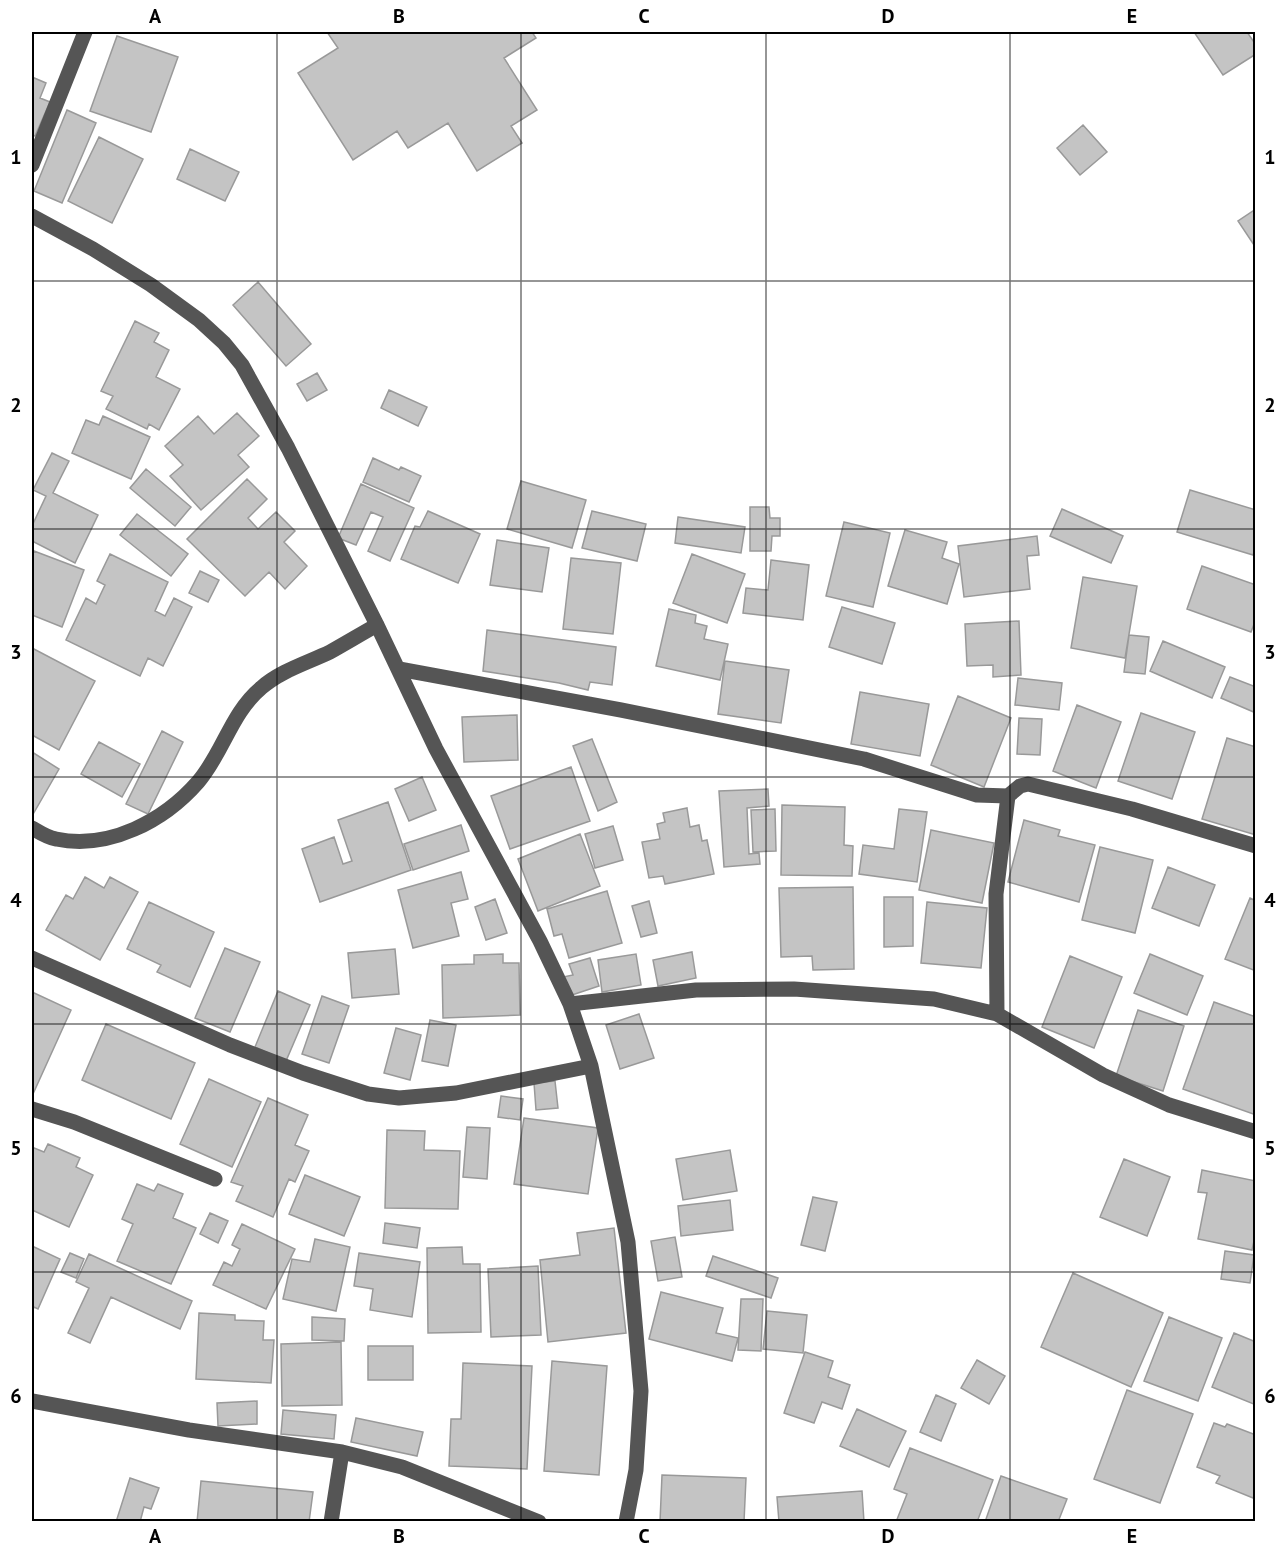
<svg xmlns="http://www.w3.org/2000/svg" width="1287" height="1553" font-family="'PT Sans',sans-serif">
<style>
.building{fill:#c4c4c4;stroke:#999;stroke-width:1.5}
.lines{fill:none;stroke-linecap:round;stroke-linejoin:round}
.minor{stroke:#555;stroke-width:15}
.grid{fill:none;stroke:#000;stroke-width:1.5;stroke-opacity:0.55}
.neatline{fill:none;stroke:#000;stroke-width:2}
.grid-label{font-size:20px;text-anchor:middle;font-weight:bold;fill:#000}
</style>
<rect width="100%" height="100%" fill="#fff"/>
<path class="building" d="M327,32h205l4,6 -32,20 33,52 -26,16 11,17 -45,28 -29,-48 -40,25 -11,-17 -44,29 -55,-87 40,-25z
M1194,32h53l9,13v9l-33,21z
M117,36l61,21 -27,75 -61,-21z
M32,77l14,6 -6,15 10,4 -15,34 -3,-1z
M67,110l29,13 -34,80 -28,-12z
M1083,125l24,27 -27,23 -23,-27z
M99,137l44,22 -31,64 -44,-22z
M190,149l49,23 -14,29 -48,-22z
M1256,209v39l-18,-27z
M258,282l53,62 -25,22 -53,-61z
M135,321l24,12 -5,9 15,8 -13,27 24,12 -21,41 -10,-6 -2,5 -41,-20 7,-13 -12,-5z
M317,373l10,17 -20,11 -10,-17z
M389,390l38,17 -9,19 -37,-18z
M237,413l22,23 -21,19 11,12 -48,43 -31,-34 13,-11 -18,-19 33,-30 16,18z
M103,416l47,21 -19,42 -59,-26 14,-33 13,5z
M52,453l17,8 -16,32 45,22 -23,48 -43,-22v-15l14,-30 -13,-6z
M373,458l26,12 2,-3 20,9 -12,26 -46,-20z
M146,469l45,38 -16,19 -45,-38z
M247,479l20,20 -19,19 10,11 18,-17 19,19 -11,11 23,24 -22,23 -16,-17 -24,24 -58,-57z
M521,481l65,19 -14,48 -65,-19z
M361,484l53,24 -24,53 -22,-10 15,-34 -12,-5 -15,33 -18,-7z
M1190,490l66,20v36l-3,9 -76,-23z
M750,507h19l1,11h10v18h-8l-1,15h-21z
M1062,509l61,27 -12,27 -61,-27z
M428,511l52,23 -22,49 -57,-24 14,-33 5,1z
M592,511l54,13 -9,37 -55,-13z
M137,514l51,40 -17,22 -51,-41z
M678,517l67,10 -4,26 -66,-10z
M844,522l46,11 -17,74 -47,-11z
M905,530l42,12 -5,16 17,6 -12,40 -59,-18z
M1037,536l2,19 -12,1 3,33 -66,8 -6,-51z
M497,540l52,8 -7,44 -52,-7z
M34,551l50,19 -22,57 -30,-12v-58z
M110,554l58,28 -13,29 10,5 9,-18 18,9 -29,59 -15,-8 -8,18 -74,-36 20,-42 10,6 9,-19 -8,-4z
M692,554l53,20 -18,49 -54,-20z
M571,558l50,5 -8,71 -50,-5z
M771,560l38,5 -6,55 -60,-7 3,-25 22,2z
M1202,566l54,19v34l-5,13 -64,-23z
M200,571l19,9 -11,22 -19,-9z
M1083,577l54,9 -12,72 -54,-10z
M842,607l53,16 -13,41 -53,-17z
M669,609l27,6 -1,8 12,3 -3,13 24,5 -8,36 -64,-14z
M1019,621l2,54 -28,2v-12l-26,1 -2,-42z
M487,630l129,17 -4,38 -22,-3 -2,8 -29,-7 -76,-12z
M1129,635l20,2 -4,37 -21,-2z
M1163,641l62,26 -13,31 -62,-27z
M32,648l63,33 -36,69 -27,-15z
M725,661l64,9 -8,53 -63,-9z
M1230,677l26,10v26l-35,-15z
M1018,678l44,5 -3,27 -44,-5z
M860,692l69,12 -9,52 -69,-12z
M958,696l53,22 -27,69 -53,-22z
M1077,705l44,17 -25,66 -43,-17z
M1141,713l54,19 -23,67 -54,-18z
M517,715l1,45 -54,2 -2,-45z
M1019,718l23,1 -2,36 -23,-1z
M162,731l21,11 -35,72 -22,-10z
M1227,738l29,9v88l-54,-16z
M592,739l25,63 -19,9 -25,-65z
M99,742l41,22 -18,33 -41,-23z
M32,752l27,17 -27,47z
M571,767l19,54 -80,28 -19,-53z
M422,777l14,33 -27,11 -14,-32z
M768,789l1,17 -22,2 2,46 10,-1 1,11 -36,3 -5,-76z
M388,802l23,68 -91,32 -18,-53 32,-12 9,27 9,-3 -14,-41z
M782,805l63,2 -1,38 9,1 -1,30 -71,-1z
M687,808l3,19 9,-2 3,16 5,-1 7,34 -49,10 -2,-8 -14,2 -7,-36 18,-3 -3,-15 8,-2 -2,-9z
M775,809l1,42 -23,1 -2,-42z
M899,809l28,3 -10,70 -58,-8 4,-29 31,4z
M1024,820l36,10 -2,6 37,9 -16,57 -71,-20z
M461,825l8,26 -56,19 -9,-26z
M613,826l10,34 -28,8 -10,-34z
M931,830l63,13 -12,60 -63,-13z
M580,834l20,52 -62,25 -20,-52z
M1100,847l53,13 -18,73 -53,-13z
M1168,867l47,18 -16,41 -47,-18z
M461,872l7,27 -17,4 8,33 -46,12 -15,-58z
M85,877l19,11 6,-11 28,15 -38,68 -54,-30 20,-35 7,4z
M853,887l1,82 -41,1 -1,-14 -31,1 -2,-69z
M607,891l15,52 -53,15 -7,-24 -8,2 -7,-27z
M884,897h29v49l-29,1z
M1250,898l6,3v70l-31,-12z
M495,899l12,34 -21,7 -11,-33z
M649,901l8,32 -16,4 -9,-31z
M149,902l65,30 -24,55 -33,-15 4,-7 -34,-16z
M927,902l60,6 -6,60 -60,-5z
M225,948l35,14 -30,70 -35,-14z
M395,949l4,45 -47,4 -4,-45z
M692,952l4,26 -38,8 -5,-26z
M503,954v9h16l1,52 -77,3 -1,-53 32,-1v-9z
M636,954l5,31 -39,7 -4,-32z
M1150,954l53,22 -16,39 -53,-22z
M1070,956l52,21 -28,71 -52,-21z
M590,958l9,28 -30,10 -6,-19 10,-2 -4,-11z
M278,991l32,14 -24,56 -31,-14z
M32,992l39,18 -38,84 -1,-1z
M322,996l27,10 -20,57 -27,-9z
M1214,1002l42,15v98l-73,-26z
M1138,1010l46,16 -21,65 -47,-15z
M639,1014l15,44 -34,11 -14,-44z
M430,1020l26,5 -8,41 -26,-5z
M106,1024l89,39 -24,56 -89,-39z
M396,1028l25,7 -11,45 -26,-7z
M209,1079l52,23 -29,65 -52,-23z
M555,1081l3,27 -22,2 -2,-27z
M501,1096l22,3 -3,21 -22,-3z
M268,1098l40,17 -13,30 14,6 -14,31 -6,-3 -16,38 -37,-16 7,-15 -12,-4z
M524,1118l74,10 -10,66 -74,-10z
M467,1127l23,1 -3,51 -24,-2z
M387,1130l38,1 -1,19 36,1 -2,58 -73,-1z
M48,1144l32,14 -4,9 17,8 -24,52 -37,-17v-63l12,5z
M730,1150l7,41 -54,9 -7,-41z
M1124,1159l46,18 -23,59 -47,-19z
M1202,1170l54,11v51l-4,18 -54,-11 9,-46 -9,-1z
M305,1175l55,22 -16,39 -55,-22z
M137,1184l17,7 4,-7 25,10 -10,24 23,10 -25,56 -54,-23 16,-37 -11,-5z
M813,1197l24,5 -12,49 -24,-6z
M730,1200l3,30 -52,6 -3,-30z
M210,1213l18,8 -10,22 -18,-9z
M385,1223l35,5 -3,20 -34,-5z
M242,1224l53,25 -29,60 -53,-24 11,-23 8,4 8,-17 -8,-4z
M614,1228l12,105 -78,9 -8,-82 40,-5 -3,-22z
M675,1237l7,40 -24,4 -7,-40z
M315,1239l35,8 -14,64 -53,-12 9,-40 18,3z
M32,1246l28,13 -22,50 -4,-2 -2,5z
M462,1247l1,17h17l1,68 -53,1 -1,-85z
M1225,1251l29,4 -4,28 -29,-4z
M70,1253l14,6 -8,19 -15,-6z
M359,1253l61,9 -8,55 -42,-7 3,-21 -19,-3z
M89,1254l103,47 -12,28 -69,-32 -21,46 -22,-10 21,-45 -13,-6z
M713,1256l65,22 -7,20 -65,-22z
M538,1266l3,69 -50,2 -3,-68z
M1073,1273l90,40 -32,74 -90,-40z
M661,1292l62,16 -7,25 22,5 -6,23 -83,-22z
M741,1299h22l-2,52 -23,-1z
M767,1311l40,4 -4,38 -40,-4z
M199,1313l36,2v5l29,1 -1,19h11l-3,43 -75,-4z
M312,1317l33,2 -1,22 -32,-1z
M1169,1317l53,21 -24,63 -54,-20z
M1234,1333l22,9v63l-44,-18z
M341,1342l1,63 -60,1 -1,-62z
M368,1346h45v34h-45z
M805,1352l28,9 -5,16 22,8 -8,24 -20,-7 -8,21 -30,-10z
M977,1360l28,16 -16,28 -28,-16z
M552,1361l55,5 -8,109 -55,-4z
M463,1363l69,3 -5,103 -78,-3 2,-47h10z
M1127,1390l66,24 -33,89 -66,-24z
M936,1395l20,9 -15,37 -21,-9z
M257,1401v23l-39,2 -1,-23z
M857,1409l49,22 -17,36 -49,-21z
M283,1410l53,5 -2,24 -53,-5z
M356,1418l67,14 -6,24 -66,-14z
M1214,1423l11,4 2,-3 29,11v56l-3,7 -37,-15 4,-7 -23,-9z
M910,1448l83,32 -16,42h-81l11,-28 -13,-5z
M662,1475l84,3 -2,44h-84z
M1001,1476l66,23 -9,23h-73z
M130,1478l29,10 -8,21 -7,-2 -4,15h-24z
M201,1481l112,11 -4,30h-112z
M862,1491l2,31h-85l-2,-25z"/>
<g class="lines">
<path class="minor" d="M32,165l53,-133
M32,216l61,33 58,36 48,35 25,23 18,22 46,83 89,177 59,124 104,192 30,63 21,62 37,176 13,149 -5,79 -10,52
M399,669l222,41 243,49 113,36 31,1 12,-10 8,-2 104,25 124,37
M32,828c7,4 16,10 24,11 53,11 108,-18 142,-57 25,-29 33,-69 63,-94 19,-17 46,-25 69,-36 16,-9 31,-18 47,-27
M32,958l198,87 73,28 65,21 31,4 57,-5 135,-27
M570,1004l126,-14 98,-1 140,10 63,15 106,61 66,30 87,27
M997,1014l-1,-120 12,-98
M32,1109l42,13 141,57
M32,1401l157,29 153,22 60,15 137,55
M331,1522l11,-70"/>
</g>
<path class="grid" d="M277,32v1490M521,32v1490M766,32v1490M1010,32v1490M32,281h1224M32,529h1224M32,777h1224M32,1024h1224M32,1272h1224"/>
<rect width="1287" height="1553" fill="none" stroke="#ffffff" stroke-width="66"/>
<rect x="33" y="33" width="1221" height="1487" class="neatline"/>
<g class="grid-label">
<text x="155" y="23">A</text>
<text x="399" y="23">B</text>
<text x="644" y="23">C</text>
<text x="888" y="23">D</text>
<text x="1132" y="23">E</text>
<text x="16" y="164">1</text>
<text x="1270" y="164">1</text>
<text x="16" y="412">2</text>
<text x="1270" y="412">2</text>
<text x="16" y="659">3</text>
<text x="1270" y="659">3</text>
<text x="16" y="907">4</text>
<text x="1270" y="907">4</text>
<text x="16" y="1155">5</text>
<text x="1270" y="1155">5</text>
<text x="16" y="1403">6</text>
<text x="1270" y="1403">6</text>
<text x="155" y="1543">A</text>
<text x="399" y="1543">B</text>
<text x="644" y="1543">C</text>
<text x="888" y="1543">D</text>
<text x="1132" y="1543">E</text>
</g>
</svg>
